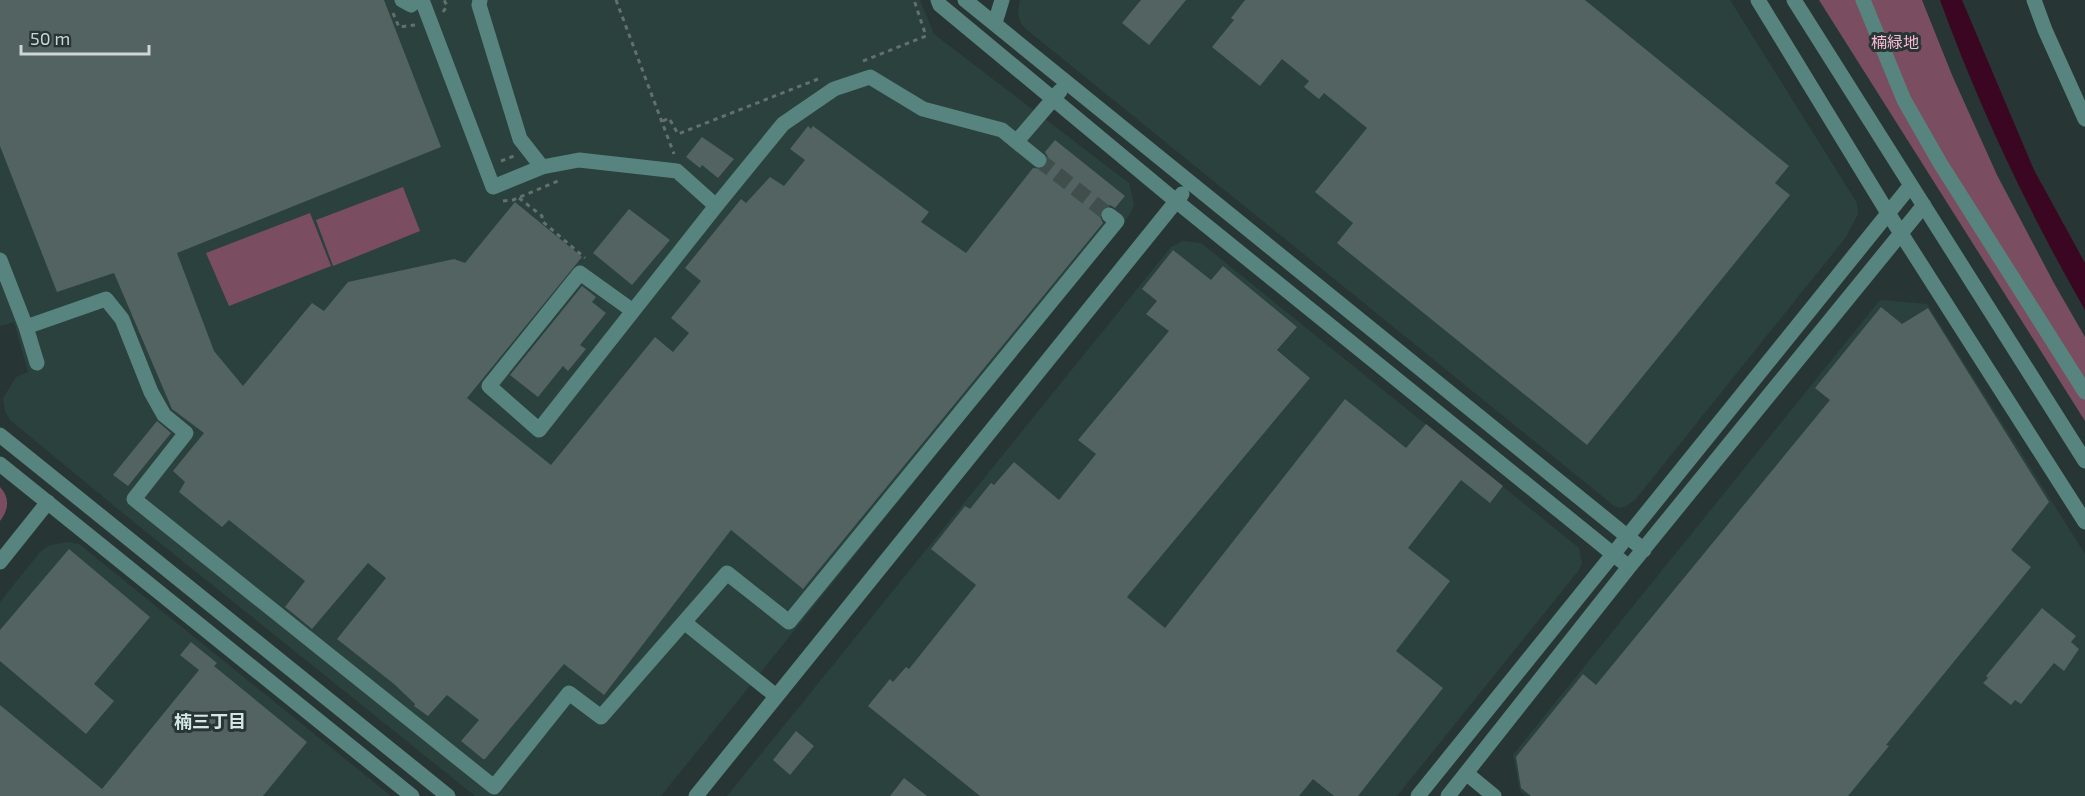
<svg xmlns="http://www.w3.org/2000/svg" width="2085" height="796" font-family="'Exo 2','Noto Sans JP',sans-serif">
<style>
.built{fill:#2a413e}
.green{fill:#7b4d60}
.water{fill:#3b0622}
.building{fill:#536361}
.lines{fill:none;stroke-linecap:round;stroke-linejoin:round}
.minor-tunnel{stroke:#404e4c;stroke-width:15;stroke-dasharray:15 8;stroke-linecap:butt}
.path{stroke:#64706e;stroke-width:3;stroke-dasharray:4.5 4.5;stroke-linecap:butt}
.minor{stroke:#58847f;stroke-width:15}
.labels{text-anchor:middle;dominant-baseline:central;stroke-width:6;stroke-linejoin:round;paint-order:stroke}
.park-label{font-size:16px;fill:#fcbad4;stroke:#273634}
.neighbourhood-label{font-size:18px;font-weight:bold;fill:#d4e7e4;stroke:#273634}
</style>
<rect width="100%" height="100%" fill="#273634"/>
<path class="built" d="M0,0h920l14,34 195,149 5,21 -4,10 -469,582h-186l-351,-282 -114,-94 -5,-9 -2,-13 13,-21 12,-5 -14,-50 -14,4z
M1020,0h710l127,203 1,11 -12,23 -211,263 -9,6 -7,2 -6,-3 -587,-476 -6,-7 -2,-10z
M1183,241l18,2 378,305 3,15 -3,7 -182,226h-670l444,-549z
M1880,300l47,4 158,250v242h-559l-6,-5 -7,-36z
M69,542l10,2 312,252h-391v-194l40,-50 10,-7z"/>
<path class="green" d="M1819,0h103l30,75 45,100 58,110 30,52v84z
M403,187l17,44 -87,35 -17,-46z
M310,213l21,53 -102,40 -23,-53z
M0,487c10,11 9,22 0,34z"/>
<path class="water" d="M1940,0h22l72,170 51,93v47c-57,-99 -106,-203 -145,-310z"/>
<path class="building" d="M0,0h384l57,147 -264,106 37,98 29,35 69,-83 12,8 24,-29 106,-23 11,4 50,-61 67,55 -115,141 84,67 104,-128 18,15 16,-19 -18,-15 30,-37 -16,-13 56,-69 5,4 24,-26 14,9 21,-26 -15,-11 18,-23 3,3 2,-3 116,86 -8,10 45,31 67,-85 9,1 5,-3 1,-9 -3,-5 10,-12 70,56 -10,12 -5,-3 -8,4 -3,5 4,9 -300,366 -72,-59 -127,165 -40,-31 -79,95h-2l-22,-18 18,-21 -32,-25 -19,21 -14,-10 1,-2 -21,-20 -57,-45 49,-61 -18,-15 -56,66 -27,-22 20,-26 -76,-61 -7,7 -43,-35 6,-10 -12,-11 31,-38 -32,-24 -58,-136 -57,19 -57,-146z
M1141,0h45l-37,45 -27,-22z
M1245,0h340l204,166 -14,17 15,12 -203,250 -250,-202 16,-20 -38,-31 52,-64 -43,-35 -5,6 -15,-12 5,-6 -27,-22 -22,27 -48,-39 22,-27 -3,-2z
M702,137l32,22 -16,19 -16,-13 -2,3 -14,-11z
M629,209l41,31 -38,45 -39,-32z
M1173,250l38,30 12,-14 74,61 -20,23 33,28 -183,219 38,31 180,-229 61,49 20,-24 77,62 -13,17 -29,-23 -53,68 42,33 -54,70 47,37 -85,108h-24l-21,-17 -14,17h-319l-112,-90 22,-27 3,3 13,-15 3,2 67,-84 -45,-36 34,-43 5,3 21,-26 3,2 20,-23 45,38 37,-46 -18,-14 91,-109 -23,-17 11,-13 -15,-12z
M582,286l14,11 -4,5 14,11 -26,32 6,4 -18,22 -5,-5 -25,31 -28,-22z
M1881,307l21,17 26,-16 121,194 -38,48 20,17 -145,178 3,1 -41,50h-317l-10,-8 -5,-31 67,-83 13,11 234,-285 -15,-12z
M157,421l14,12 -43,53 -15,-11z
M69,549l81,68 -56,67 20,17 -28,33 -86,-73v-31z
M2042,608l34,28 -5,6 8,7 -15,22 -10,-8 -33,41 -6,-4 -4,5 -28,-22 5,-5 -2,-2z
M191,642l26,21 -3,3 93,76 -44,54h-263v-91l102,84 97,-119 -19,-15z
M796,731l18,15 -24,29 -17,-15z
M904,778l23,18h-37z"/>
<g class="lines">
<path class="minor-tunnel" d="M1039,160l70,55"/>
<path class="path" d="M616,0l58,154
M443,12l4,-6 -3,-6
M393,13l6,14 16,-2
M863,61l63,-25 -12,-36
M663,121l6,-3 9,16 140,-55
M501,161l13,-5
M519,198l23,18v5l43,37
M503,201l10,-1 45,-19"/>
<path class="minor" d="M402,0l9,5 6,-5
M422,0l71,187 49,-20
M480,0l-1,5 41,134 22,28 37,-7 98,11 39,35 67,-82 51,-35 36,-12 53,32 79,21 37,30
M938,0l2,5 236,196 453,366
M965,0l679,550
M1758,0l130,213 197,309
M1794,0l291,461
M1863,0l41,100 36,63 145,229
M2034,0l11,30 40,89
M995,23l7,-23
M1017,141l43,-50
M0,260l26,67 80,-28 16,20 29,73 13,23 22,18 -52,66 360,288 75,-94 32,24 126,-144 62,49 328,-401 -8,-6
M633,311l-53,-38 -91,113 50,44 177,-224
M26,327l11,36
M0,435l448,361
M0,464l412,332
M0,562l48,-60
M684,622l92,74
M1466,773l28,23
M696,796l486,-602
M1418,796l493,-611
M1448,796l181,-229 295,-362"/>
</g>
<g class="labels">
<g class="park-label">
<text x="1895" y="41">楠緑地</text>
</g>
<g class="neighbourhood-label">
<text x="210" y="721">楠三丁目</text>
</g>
</g>
<path d="M21 45v9h128v-9" fill="none" stroke="#cdd6d4" stroke-width="3"/>
<text x="30" y="45" font-size="18" fill="#cdd6d4" stroke="#273634" stroke-width="4.5" paint-order="stroke">50 m</text>
</svg>
